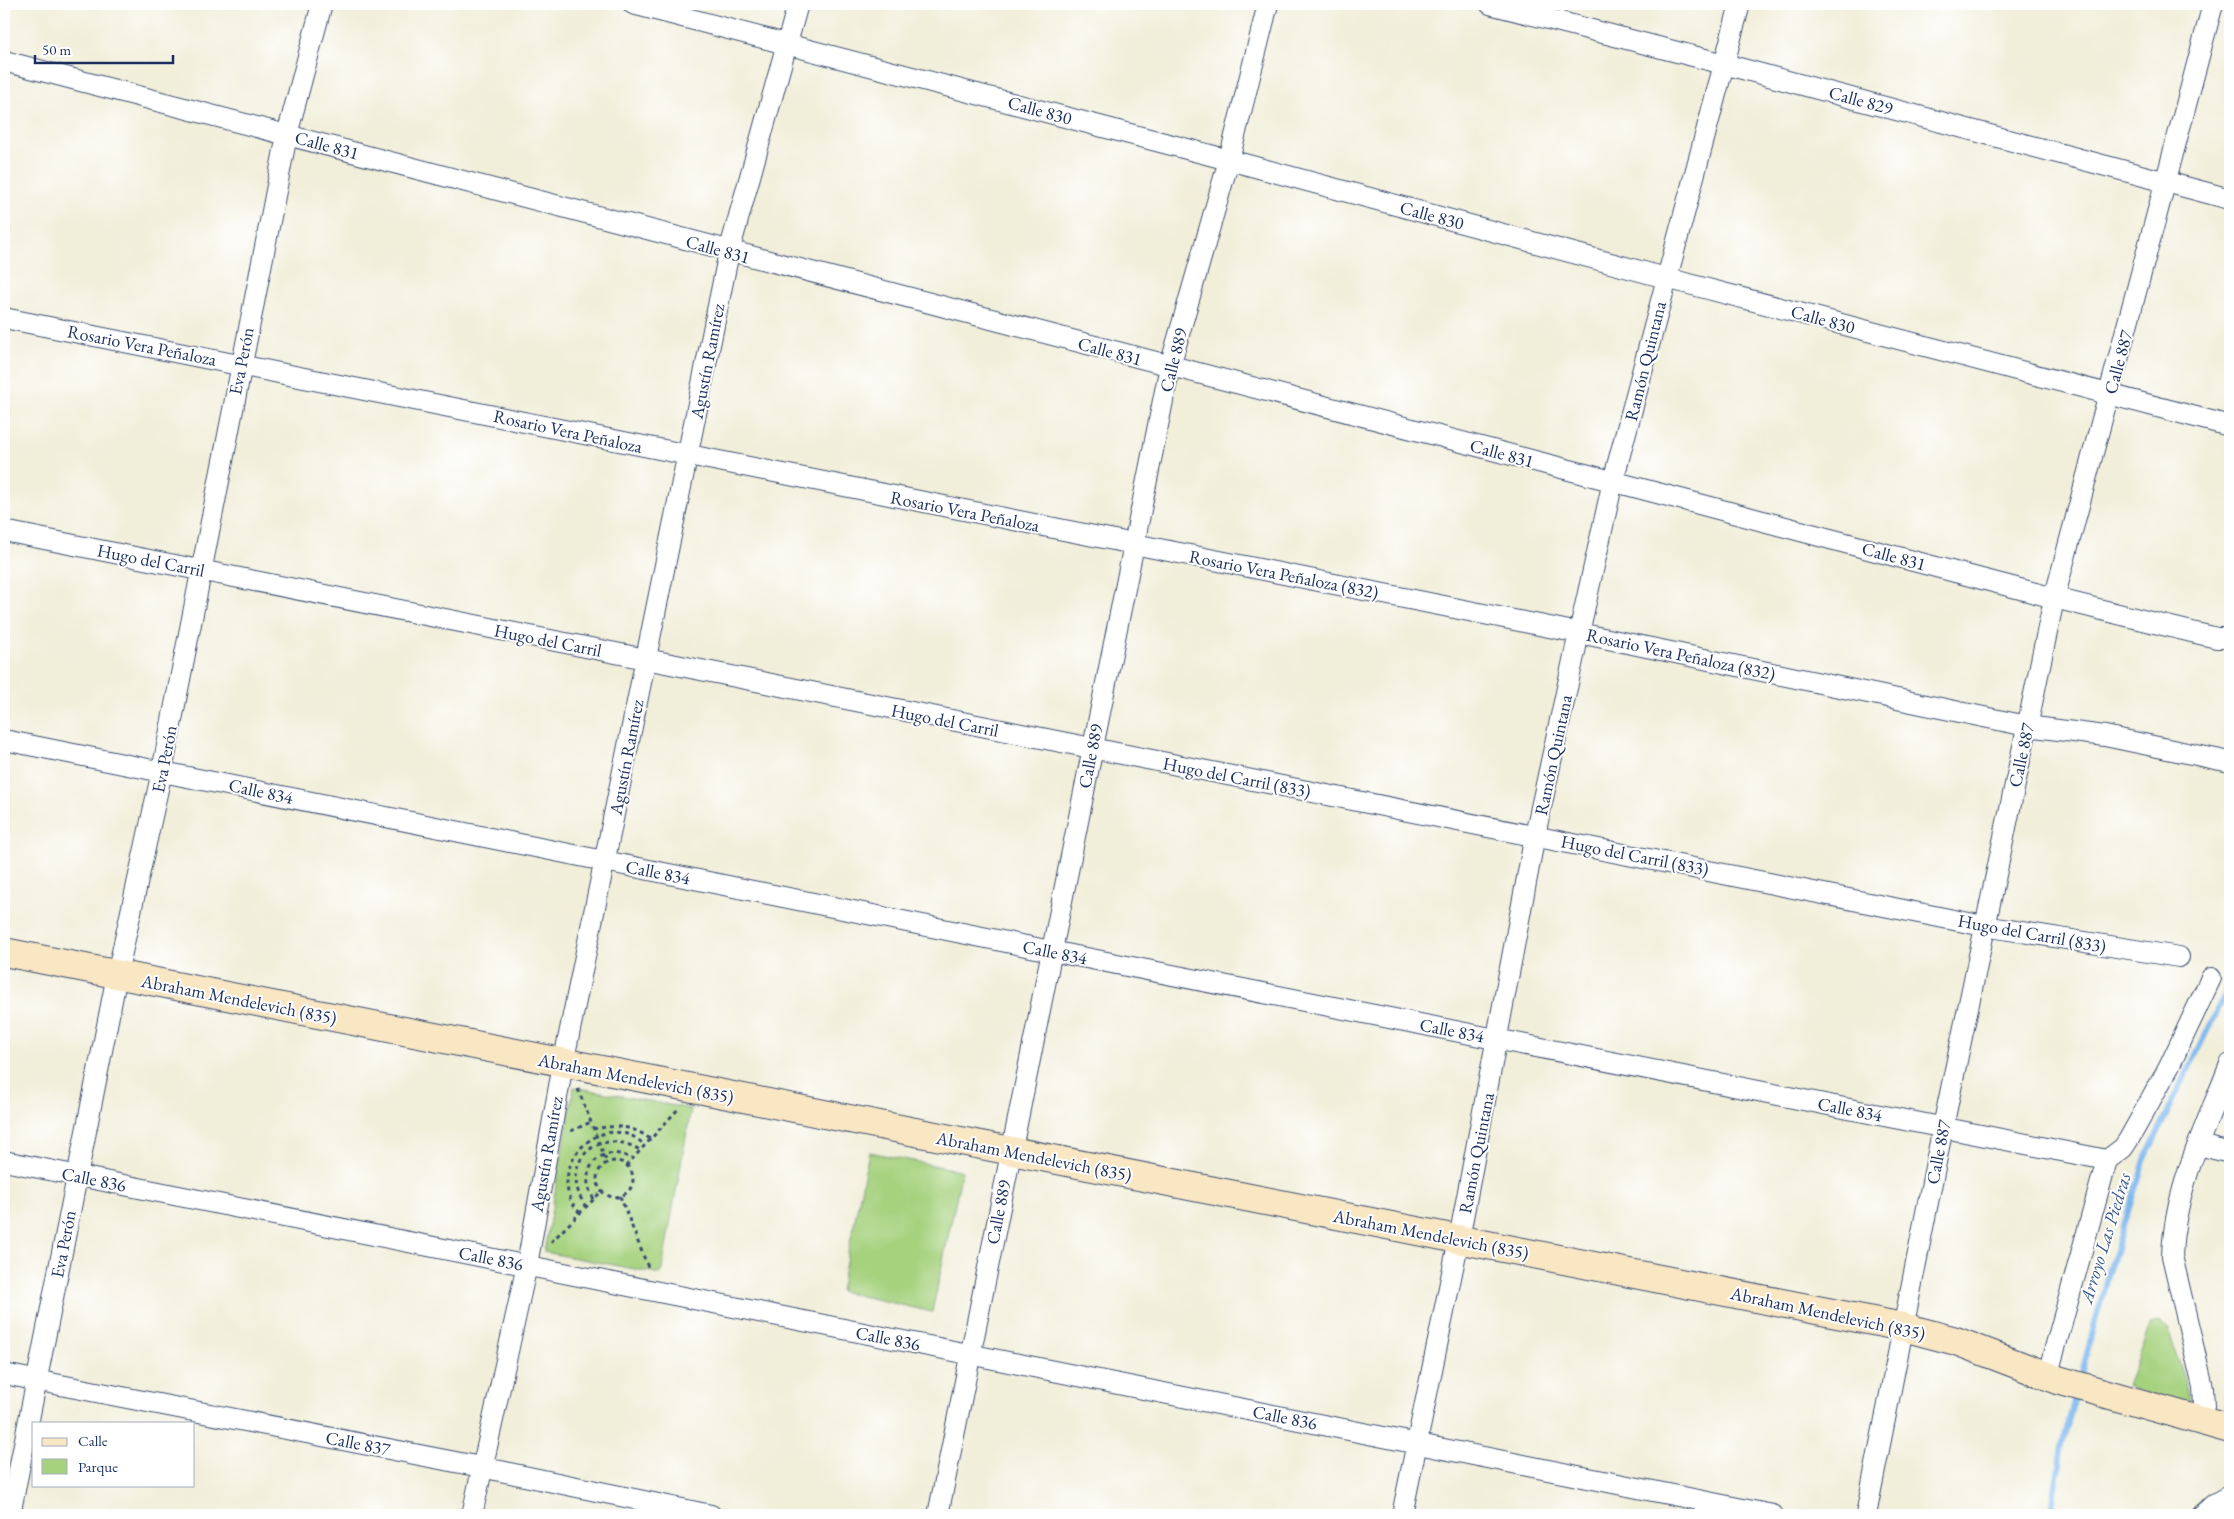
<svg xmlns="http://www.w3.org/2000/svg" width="2234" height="1519" font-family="'EB Garamond',serif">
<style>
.green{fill:#a6d27e;stroke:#60806e}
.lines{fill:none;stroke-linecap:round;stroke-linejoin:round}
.stream{stroke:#7db7ee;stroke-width:5.5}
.street-casing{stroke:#3b4c70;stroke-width:22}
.secondary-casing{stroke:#3b4c70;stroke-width:30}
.path{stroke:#3b4c70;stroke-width:3;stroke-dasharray:4 4;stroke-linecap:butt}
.street{stroke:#fff;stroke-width:20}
.secondary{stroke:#f9e7c3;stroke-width:28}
.labels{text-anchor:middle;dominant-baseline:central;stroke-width:4;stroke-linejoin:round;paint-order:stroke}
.street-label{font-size:18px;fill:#1b2f5e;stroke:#fff}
.water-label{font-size:19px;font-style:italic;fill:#385889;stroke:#fff}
</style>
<rect width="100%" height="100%" fill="#fff"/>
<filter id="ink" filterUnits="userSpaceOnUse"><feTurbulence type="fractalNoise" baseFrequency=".02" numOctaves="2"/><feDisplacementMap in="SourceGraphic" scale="10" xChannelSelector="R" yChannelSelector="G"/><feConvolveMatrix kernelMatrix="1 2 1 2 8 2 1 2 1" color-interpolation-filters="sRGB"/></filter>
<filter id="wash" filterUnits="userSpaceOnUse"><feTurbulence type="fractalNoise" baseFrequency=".0096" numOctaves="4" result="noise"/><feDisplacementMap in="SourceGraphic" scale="20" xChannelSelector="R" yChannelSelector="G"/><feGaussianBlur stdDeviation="1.12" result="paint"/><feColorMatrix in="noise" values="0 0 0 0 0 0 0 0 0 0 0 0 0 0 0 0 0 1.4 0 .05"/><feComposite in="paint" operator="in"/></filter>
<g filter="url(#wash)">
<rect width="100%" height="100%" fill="#f1eed9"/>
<path class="green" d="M574,1087l117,22 -30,165 -117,-22z
M869,1152l93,19 -30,141 -92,-21z
M2160,1321l8,7 23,75 -7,6 -57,-24 24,-61z"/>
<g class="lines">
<path class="stream" d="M2080,1379l27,-102 38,-118 85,-175
M2051,1515l11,-70 14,-52"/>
</g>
</g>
<g filter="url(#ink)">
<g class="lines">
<g class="street-casing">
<path id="street" d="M633,4l596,156 437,118 564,148
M1490,4l234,60 506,135
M4,61c515,135 1030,270 1546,404 222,57 443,120 667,173h10l3,-2
M4,318l1575,315 448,93 78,10 125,26
M4,531l1980,395 195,31
M4,740l1047,211 1056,209
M2199,1145l31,8
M4,1161l1769,354
M4,1374l477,93 230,48
M2047,1377l60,-217 16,-12 6,-9 40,-72 42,-89
M2201,1420l3,-14 -1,-19 -31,-131c2,-67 34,-130 58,-192
M10,1515l107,-540 45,-204 125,-636 35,-131
M472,1515l55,-250 36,-201 166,-812 69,-248
M938,1515l232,-1149 59,-206 39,-156
M1402,1515l57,-276 76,-404 44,-202 34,-152 127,-477
M1866,1515l77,-388 111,-528 159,-595
M2202,1515l12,-11 16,-9"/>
</g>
<g class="secondary-casing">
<path id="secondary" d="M4,952l1899,375 53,14 102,39 172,49"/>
</g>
<path class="path" d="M578,1089l29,74
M593,1129c21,-4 40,-4 57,10
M571,1131l20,-9
M597 1179a18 18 0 1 1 36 0a18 18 0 1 1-36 0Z
M626,1166l54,-59
M620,1196l29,74
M594,1199c-19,-29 8,-58 38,-40
M586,1207c-29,-42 10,-83 54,-57
M580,1213c-35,-34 7,-97 52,-77 4,2 9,6 13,9
M551,1242l51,-51"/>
<use href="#street" class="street"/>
<use href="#secondary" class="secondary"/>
</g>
</g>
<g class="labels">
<g class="street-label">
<text transform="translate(1861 100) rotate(15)">Calle 829</text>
<text transform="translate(1040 110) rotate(15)">Calle 830</text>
<text transform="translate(327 145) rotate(15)">Calle 831</text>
<text transform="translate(1432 215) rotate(15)">Calle 830</text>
<text transform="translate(718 249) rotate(15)">Calle 831</text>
<text transform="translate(1823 319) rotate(15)">Calle 830</text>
<text transform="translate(142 345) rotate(11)">Rosario Vera Peñaloza</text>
<text transform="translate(1110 351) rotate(15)">Calle 831</text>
<text transform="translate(1173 360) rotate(-76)">Calle 889</text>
<text transform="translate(241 361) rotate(-79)">Eva Perón</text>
<text transform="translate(707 361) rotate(-79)">Agustín Ramírez</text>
<text transform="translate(1645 361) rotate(-76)">Ramón Quintana</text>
<text transform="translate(2118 362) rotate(-75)">Calle 887</text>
<text transform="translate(568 431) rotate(12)">Rosario Vera Peñaloza</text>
<text transform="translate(1502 453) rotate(15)">Calle 831</text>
<text transform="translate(965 511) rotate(11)">Rosario Vera Peñaloza</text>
<text transform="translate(1894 556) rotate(15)">Calle 831</text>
<text transform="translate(151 560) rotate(11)">Hugo del Carril</text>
<text transform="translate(1284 574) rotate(11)">Rosario Vera Peñaloza (832)</text>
<text transform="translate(548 640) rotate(11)">Hugo del Carril</text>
<text transform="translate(1681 654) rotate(12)">Rosario Vera Peñaloza (832)</text>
<text transform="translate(945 720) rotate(11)">Hugo del Carril</text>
<text transform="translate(1553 755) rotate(-78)">Ramón Quintana</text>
<text transform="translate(2021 755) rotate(-78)">Calle 887</text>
<text transform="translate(1090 756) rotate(-79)">Calle 889</text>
<text transform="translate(626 757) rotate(-79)">Agustín Ramírez</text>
<text transform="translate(164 759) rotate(-79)">Eva Perón</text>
<text transform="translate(1237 777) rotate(11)">Hugo del Carril (833)</text>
<text transform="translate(261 791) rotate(12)">Calle 834</text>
<text transform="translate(1635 855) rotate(11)">Hugo del Carril (833)</text>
<text transform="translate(658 872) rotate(11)">Calle 834</text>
<text transform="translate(2032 933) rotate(10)">Hugo del Carril (833)</text>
<text transform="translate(1055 952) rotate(11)">Calle 834</text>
<text transform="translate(239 999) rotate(11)">Abraham Mendelevich (835)</text>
<text transform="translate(1452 1030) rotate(11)">Calle 834</text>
<text transform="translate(636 1078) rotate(11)">Abraham Mendelevich (835)</text>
<text transform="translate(1850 1109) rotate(11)">Calle 834</text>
<text transform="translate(1938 1152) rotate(-79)">Calle 887</text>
<text transform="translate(1476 1153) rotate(-79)">Ramón Quintana</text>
<text transform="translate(546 1154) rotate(-80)">Agustín Ramírez</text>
<text transform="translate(1034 1156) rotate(11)">Abraham Mendelevich (835)</text>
<text transform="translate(94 1179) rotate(11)">Calle 836</text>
<text transform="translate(998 1212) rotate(-79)">Calle 889</text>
<text transform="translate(1431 1234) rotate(11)">Abraham Mendelevich (835)</text>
<text transform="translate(63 1244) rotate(-79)">Eva Perón</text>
<text transform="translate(491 1258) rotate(11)">Calle 836</text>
<text transform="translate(1828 1313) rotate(12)">Abraham Mendelevich (835)</text>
<text transform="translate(888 1338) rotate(11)">Calle 836</text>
<text transform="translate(1285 1417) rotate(11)">Calle 836</text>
<text transform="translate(358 1443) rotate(11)">Calle 837</text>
</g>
<g class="water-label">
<text transform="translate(2105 1238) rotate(-73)">Arroyo Las Piedras</text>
</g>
</g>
<rect width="2234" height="1519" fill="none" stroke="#fff" stroke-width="20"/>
<rect x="32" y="1422" width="162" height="65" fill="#ffffff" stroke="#a4acbf"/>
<rect x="42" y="1438" width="25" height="8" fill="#f9e7c3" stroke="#a4acbf"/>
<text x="78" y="1446" font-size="15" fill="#1b2f5e">Calle</text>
<rect x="42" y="1459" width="25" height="15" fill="#a6d27e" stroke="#a4acbf"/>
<text x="78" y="1472" font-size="15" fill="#1b2f5e">Parque</text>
<path d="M35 55v8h138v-8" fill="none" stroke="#1b2f5e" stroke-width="2.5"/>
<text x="42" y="55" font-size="15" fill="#1b2f5e" stroke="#ffffff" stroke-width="4" paint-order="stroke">50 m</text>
</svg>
